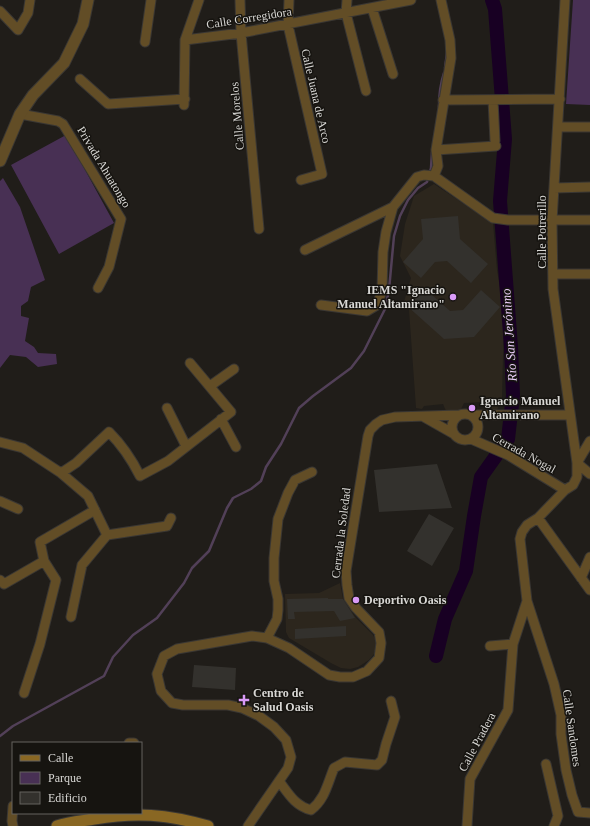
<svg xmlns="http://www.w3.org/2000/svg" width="590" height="826" font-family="'Times New Roman',serif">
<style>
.built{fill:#2c261d}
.green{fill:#483054}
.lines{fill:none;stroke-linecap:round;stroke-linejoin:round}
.stream{stroke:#524058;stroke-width:2.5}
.river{stroke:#180023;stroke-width:14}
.building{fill:#33312d}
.minor-casing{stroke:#3a3733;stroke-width:11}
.tertiary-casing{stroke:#3a3733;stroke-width:13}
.secondary-casing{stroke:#3a3733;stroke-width:13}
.minor{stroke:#624d26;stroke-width:9}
.tertiary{stroke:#624d26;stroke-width:11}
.secondary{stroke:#896723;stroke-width:11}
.poi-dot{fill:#d99af7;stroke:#161410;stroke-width:1.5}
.labels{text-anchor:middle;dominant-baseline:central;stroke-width:3;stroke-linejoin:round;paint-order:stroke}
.street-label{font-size:12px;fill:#d8d7d4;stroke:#161410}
.poi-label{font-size:12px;font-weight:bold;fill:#d8d7d4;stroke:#161410;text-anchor:start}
.water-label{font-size:13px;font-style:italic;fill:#e8ccf7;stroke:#161410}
</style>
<rect width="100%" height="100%" fill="#201d19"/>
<path class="built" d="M434,184l59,39 4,47 7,42 -2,87 -5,11 -7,1 -9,-9 -17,1 -4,8h-14l-3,-7 -19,2 -2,3 -6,-1 -7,-98 -5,-8 7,-24 -11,-22 5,-32 9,-28z
M340,583l3,16 13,19 17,17 3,6v7l-2,6 -5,6 -11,7 -8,2 -9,-1 -10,-5 -42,-25 -3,-6 -1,-38 34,-1z"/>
<path class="green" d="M573,0h17v105l-24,-1z
M66,135l48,88 -55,31 -48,-89z
M3,178l17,29 25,73 -14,7 -3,14 -7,5v10l8,2 -4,23 9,6 4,6 18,1 1,10 -19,3 -12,-10 -16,-2 -10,13v-187z"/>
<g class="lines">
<path class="stream" d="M445,68l2,-15
M439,107c0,-12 1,-22 5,-34
M0,736l13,-10 91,-50 9,-19 20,-22 24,-17 27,-35 8,-15 17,-17 18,-43 6,-10 18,-9 10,-8 5,-14 15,-23 18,-36 14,-12 38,-28 13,-17 21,-42 4,-19 5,-54 6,-20 8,-16 10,-12 9,-6 4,-14 1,-16"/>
<path class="river" d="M436,656l9,-37 21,-48 8,-55 7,-39 27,-38 5,-44 -2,-48 -11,-146 5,-62 -10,-130 -3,-9"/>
</g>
<path class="building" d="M458,216l2,23 28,25 -17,19 -24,-22 -12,1 -14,16 -18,-16 20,-23 -2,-20z
M423,287l27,24 13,-1 18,-20 19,17 -26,30 -30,2 -38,-34z
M437,464l15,44 -73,4 -5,-42z
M429,514l25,14 -22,38 -25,-15z
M328,598v1h15l12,19 -15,3 -6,-10 -40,1 1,7h-7l-1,-20z
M346,626v10l-51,3v-10z
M194,665l42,3 -1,22 -43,-3z"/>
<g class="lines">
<g class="minor-casing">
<path id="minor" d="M240,0l1,33 18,196
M289,0l-1,25 34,149 -21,6
M347,0l-1,13 20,78
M565,0l-13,221 1,68 24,174v14l-4,8 -8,5 -27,28 -11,7 -5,7 -2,7 7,62 27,83 7,31v19l5,36 6,25 6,17 12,1
M372,8l21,66
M0,11l18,19 10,-17 2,-13
M185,40l56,-7 170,-33
M145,42l6,-42
M80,79l28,25 77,-5
M443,100l117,-1
M493,100l2,41
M184,105l1,-65 14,-40
M20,114l38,7 5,3 58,95 -12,48 -11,21
M558,127h32
M436,150l60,-4
M434,176l4,-10 -2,-16 15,-92 -1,-18 -9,-40
M554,188l36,-1
M305,250l88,-43
M553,274h37
M321,305l46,6 10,-6 5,-14 1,-39 3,-20 7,-25 24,-30 7,-2 10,1 59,42 15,2h82
M210,386l24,-17
M167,408l19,38
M452 427a13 13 0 1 1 26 0a13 13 0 1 1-26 0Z
M471,415h99
M424,417l30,17
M221,419l15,28
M471,439l37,16 57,35
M0,442l23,6 38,25 27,23 19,39
M577,463l13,-22
M577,463l13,11
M61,473l15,-10 33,-31c13,13 23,28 31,44l28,-15 63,-49 -41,-49
M0,501l18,8
M538,518l52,72
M107,535l60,-9 4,-8
M581,578l9,-21
M0,580l4,4 40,-23
M71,617l11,-52 25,-30
M267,638l10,-19 1,-9v-11l-4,-18v-23l4,-39 10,-26 7,-13 17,-8
M490,646l23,-2
M24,693l16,-49 16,-64 -12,-19 -4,-19 55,-32
M129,743h5
M546,764l12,52 -4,10
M279,781c9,12 16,25 32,29 14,-11 16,-25 23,-42l11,-6 32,3 5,-5 4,-16 9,-27 -4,-16
M13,826l-1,-5 1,-15
M248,826l40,-58 3,-11 -5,-17 -12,-13 -15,-11 -17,-8 -14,-3h-45l-11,-2 -11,-12 -4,-17 7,-18 13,-7 75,-13 15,2 22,10 40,27 11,2h13l14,-6 12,-13 2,-15 -2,-11 -23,-24 -7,-10 -2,-13 -1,-14 22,-135 2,-6 6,-6 6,-4 13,-3 65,-2
M467,826l3,-47 38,-69 5,-66 14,-43"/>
</g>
<g class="tertiary-casing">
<path id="tertiary" d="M0,161l20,-47 13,-19 31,-32 19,-39 5,-24"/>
</g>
<g class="secondary-casing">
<path id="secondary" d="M57,826c12,-4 25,-5 37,-7 42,-7 72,-5 114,7"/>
</g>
<use href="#minor" class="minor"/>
<use href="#tertiary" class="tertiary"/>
<use href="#secondary" class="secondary"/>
</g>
<g class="poi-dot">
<circle cx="453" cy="297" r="4"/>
<circle cx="472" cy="408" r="4"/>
<circle cx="356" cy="600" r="4"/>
<path d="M242 694h4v4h4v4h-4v4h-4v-4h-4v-4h4z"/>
</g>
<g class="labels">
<g class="street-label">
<text transform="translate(249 18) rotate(-9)">Calle Corregidora</text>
<text transform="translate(316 96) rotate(77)">Calle Juana de Arco</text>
<text transform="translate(237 116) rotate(-95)">Calle Morelos</text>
<text transform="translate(104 167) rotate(59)">Privada Ahuatongo</text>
<text transform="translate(542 232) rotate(-90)">Calle Potrerillo</text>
<text transform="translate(524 453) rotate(29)">Cerrada Nogal</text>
<text transform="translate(341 533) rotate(-83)">Cerrada la Soledad</text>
<text transform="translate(572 728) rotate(82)">Calle Sandomes</text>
<text transform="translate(477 742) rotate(-62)">Calle Pradera</text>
</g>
<g class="poi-label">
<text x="445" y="290" text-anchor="end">IEMS "Ignacio<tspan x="445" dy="14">Manuel Altamirano"</tspan></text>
<text x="480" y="401">Ignacio Manuel<tspan x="480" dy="14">Altamirano</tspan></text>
<text x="364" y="600">Deportivo Oasis</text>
<text x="253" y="693">Centro de<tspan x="253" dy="14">Salud Oasis</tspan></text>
</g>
<g class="water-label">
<text transform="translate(509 335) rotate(-94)">Río San Jerónimo</text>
</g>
</g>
<rect x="12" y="742" width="130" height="72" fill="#161410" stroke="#64625e"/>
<rect x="20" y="755" width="20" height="6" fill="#896723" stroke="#64625e"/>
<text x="48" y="762" font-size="12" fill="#d8d7d4">Calle</text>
<rect x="20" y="772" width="20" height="12" fill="#483054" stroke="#64625e"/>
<text x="48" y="782" font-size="12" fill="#d8d7d4">Parque</text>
<rect x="20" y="792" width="20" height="12" fill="#33312d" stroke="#64625e"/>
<text x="48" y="802" font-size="12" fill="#d8d7d4">Edificio</text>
</svg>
